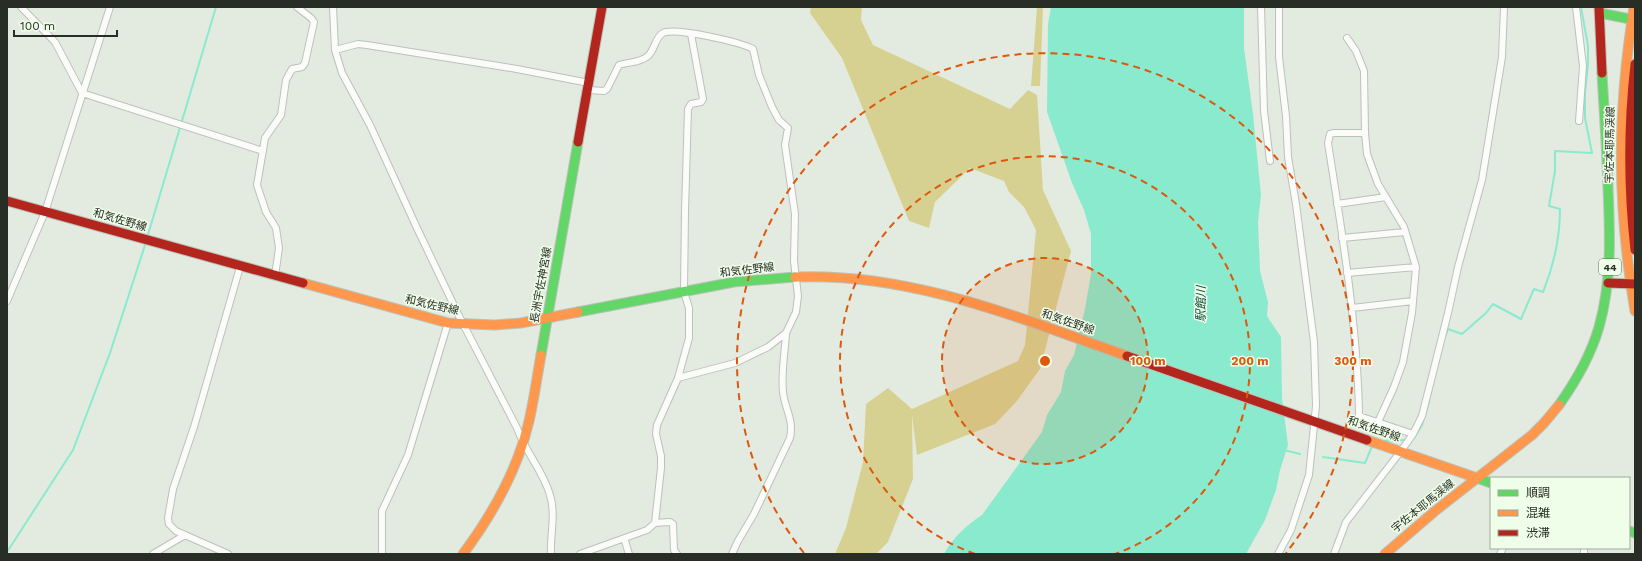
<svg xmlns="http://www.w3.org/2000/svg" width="1642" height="561" font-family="'Work Sans','Noto Sans JP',sans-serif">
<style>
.forest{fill:#d7d191}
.water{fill:#8aeace}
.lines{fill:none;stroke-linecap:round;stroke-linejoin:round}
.stream{stroke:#8aeace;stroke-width:2}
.street-casing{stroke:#bbc2b9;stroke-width:8}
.fast-casing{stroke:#bbc2b9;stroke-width:11}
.slow-casing{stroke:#bbc2b9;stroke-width:11}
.jam-casing{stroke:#bbc2b9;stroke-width:11}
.street{stroke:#fbfcfa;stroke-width:6}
.fast{stroke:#63d668;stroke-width:9}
.slow{stroke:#ff974d;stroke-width:9}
.jam{stroke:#b3261e;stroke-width:9}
.ring{fill:none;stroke:#de570d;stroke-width:2;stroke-dasharray:7 5}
.labels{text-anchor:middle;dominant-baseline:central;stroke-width:3;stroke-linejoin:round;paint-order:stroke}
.shield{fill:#eefee8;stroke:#636c60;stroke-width:1}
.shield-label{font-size:10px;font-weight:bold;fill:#282d25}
.street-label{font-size:11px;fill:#282d25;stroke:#eefee8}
.water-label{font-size:12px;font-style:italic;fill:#134c3f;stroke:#eefee8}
.centre{fill:#de570d;stroke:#eefee8;stroke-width:2}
.ring-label{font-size:12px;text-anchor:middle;font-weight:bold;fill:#de570d;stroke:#eefee8;stroke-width:3;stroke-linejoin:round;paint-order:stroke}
</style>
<rect width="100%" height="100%" fill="#e3ebe0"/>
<path class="forest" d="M811,7h51l-1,13 12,25 137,64 18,-19 9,5 6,95 28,61 -31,118 -24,33 -21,22 -78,31 -5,-40 1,64 -25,63 -12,12h-41l11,-26 17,-66 3,-58 22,-16 24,21 106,-48 7,-16 11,-115 -12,-23 -15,-15 -5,-11 -34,-13 -35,34 -6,26 -20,-7 -67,-163 -32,-45z
M1037,7h6l-3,79h-9z"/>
<path class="water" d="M1051,7h193v41l9,66 8,81 -3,27 2,49 8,31 -1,14 14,21 1,61 6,47 -8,25 -4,20 -11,30 -19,34h-302c9,-17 23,-29 38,-39l60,-83 5,-17 14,-23 4,-21 9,-16 11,-46 6,-35v-40l-7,-24 -12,-27 -25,-71 1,-88z"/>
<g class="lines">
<path class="stream" d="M147,238l69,-231
M1445,337l3,-8 14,5 24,-21 7,-9 28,15 13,-30 9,3c11,-27 17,-54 17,-83l-11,-3 6,-35v-20l37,2 -7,-35v-24l3,-31v-17l-7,-39
M1414,438l8,-13 7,-23
M1381,441l25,-1
M1284,450l16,4
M1323,457l42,6 8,-19
M7,552l66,-102 37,-97 36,-111"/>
<g class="street-casing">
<path id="street" d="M21,7l34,35 27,51 181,58
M333,7l2,43 7,23 28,52 46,101 43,90 58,112c8,24 26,42 33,67 6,19 0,40 1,59
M1261,7l3,104 6,50
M1576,7l7,59 -4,55
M1347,38l9,13 8,20 1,62 2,21 11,30 26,43 12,40 -4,46 -9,49 -9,25 -16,35
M335,50l23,-6 9,1 150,24 72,14
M588,90l16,1 3,-2 12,-24c9,-3 21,-2 29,-9 7,-6 7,-19 15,-23 12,-6 77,9 90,16l6,26 13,32 7,13 9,8 -3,17 10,69 -1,47 4,35 -2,16 -10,21 -18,14 -33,16 -57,15
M1365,133h-31l-4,1 -2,9c14,89 29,179 31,269v4l54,18
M1337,204l49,-7
M1342,238l63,-6
M1347,273l69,-6
M275,276l4,-28 -3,-20 -10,-16 -9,-27 8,-47 16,-23 5,-35 6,-11 10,-2 3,-4 9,-41 -3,-4 -14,-11
M7,301l38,-89 65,-205
M1352,308l61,-7
M655,523l15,-1 3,2 1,26 3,4
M624,538l5,16
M1584,548v6
M153,554l32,-19
M228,554l-52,-23 -7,-7 -1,-6 5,-29 21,-62 46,-160
M382,554v-43l26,-56 40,-132
M580,554l67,-24 8,-7 6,-55v-12l-5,-22 1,-9 21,-47 11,-40v-30l-5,-16 1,-81 3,-102 3,-5 10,-2 2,-3 -12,-65
M732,554l6,-13 16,-27 36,-76c4,-19 -5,-28 -7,-46 -2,-19 2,-40 3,-59
M1278,554l13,-24 18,-55 7,-69 -2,-64 -18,-138 -8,-47 -2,-41 -7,-59v-50
M1334,554l12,-32 55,-71 12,-17 9,-18 26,-103 10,-46 24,-87 20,-123 2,-50
M1500,554l3,-6"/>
</g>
<g class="fast-casing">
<path id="fast" d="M1600,13l35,7
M578,312l156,-30 61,-5
M541,355l37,-213
M1559,405c17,-24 32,-50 40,-78 13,-46 11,-93 9,-139 -1,-39 -4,-77 -6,-115
M1477,478l14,5
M1629,531l6,2"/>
</g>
<g class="slow-casing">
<path id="slow" d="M1634,7c-17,106 -17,198 1,304
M795,277c116,-5 224,41 332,79
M303,283l145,40 47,2 26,-2 57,-11
M1367,440l110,38
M463,554c29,-39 55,-85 66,-133 5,-21 8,-44 12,-66
M1385,554l50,-43 97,-76 12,-12 15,-18"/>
</g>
<g class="jam-casing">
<path id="jam" d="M1599,7l3,66
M1635,64c-7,62 -7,124 0,186
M578,142l24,-135
M7,201l296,82
M1608,283l27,1
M1127,356l240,84"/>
</g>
<use href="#street" class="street"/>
<use href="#fast" class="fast"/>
<use href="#slow" class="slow"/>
<use href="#jam" class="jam"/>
</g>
<circle cx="1045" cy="361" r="103" fill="#de570d" fill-opacity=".12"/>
<g class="ring">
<circle cx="1045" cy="361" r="103"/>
<path d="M975 554A205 205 0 1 1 1115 554"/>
<path d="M804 553A308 308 0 1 1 1286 553"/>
</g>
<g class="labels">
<rect class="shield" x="1599" y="259" width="22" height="16" rx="3"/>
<g class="shield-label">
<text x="1610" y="267">44</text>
</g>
<g class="street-label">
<text transform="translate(1610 145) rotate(-89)">宇佐本耶馬渓線</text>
<text transform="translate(120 220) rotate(16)">和気佐野線</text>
<text transform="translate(747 270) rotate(-7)">和気佐野線</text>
<text transform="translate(541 285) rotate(-80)">長洲宇佐神宮線</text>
<text transform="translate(432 305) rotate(13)">和気佐野線</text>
<text transform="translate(1068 322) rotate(19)">和気佐野線</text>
<text transform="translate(1374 429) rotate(19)">和気佐野線</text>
<text transform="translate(1423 506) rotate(-39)">宇佐本耶馬渓線</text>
</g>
<g class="water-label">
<text transform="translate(1201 304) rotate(-89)">駅館川</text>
</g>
</g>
<circle cx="1045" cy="361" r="6" class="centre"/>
<g class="ring-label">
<text x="1148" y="365">100 m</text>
<text x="1250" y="365">200 m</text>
<text x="1353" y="365">300 m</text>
</g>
<rect width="1642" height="561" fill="none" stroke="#282d25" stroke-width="16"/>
<rect x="1490" y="477" width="140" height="72" fill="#eefee8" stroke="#9faa9a"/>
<rect x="1498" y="490" width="20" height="6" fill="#63d668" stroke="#9faa9a"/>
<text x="1526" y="497" font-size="12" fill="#282d25">順調</text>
<rect x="1498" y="510" width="20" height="6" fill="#ff974d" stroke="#9faa9a"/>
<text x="1526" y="517" font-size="12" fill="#282d25">混雑</text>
<rect x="1498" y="530" width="20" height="6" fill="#b3261e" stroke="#9faa9a"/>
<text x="1526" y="537" font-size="12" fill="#282d25">渋滞</text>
<path d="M14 30v6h103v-6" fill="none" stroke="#282d25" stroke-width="2"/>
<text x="20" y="30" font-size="12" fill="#282d25" stroke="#eefee8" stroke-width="3" paint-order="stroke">100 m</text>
</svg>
